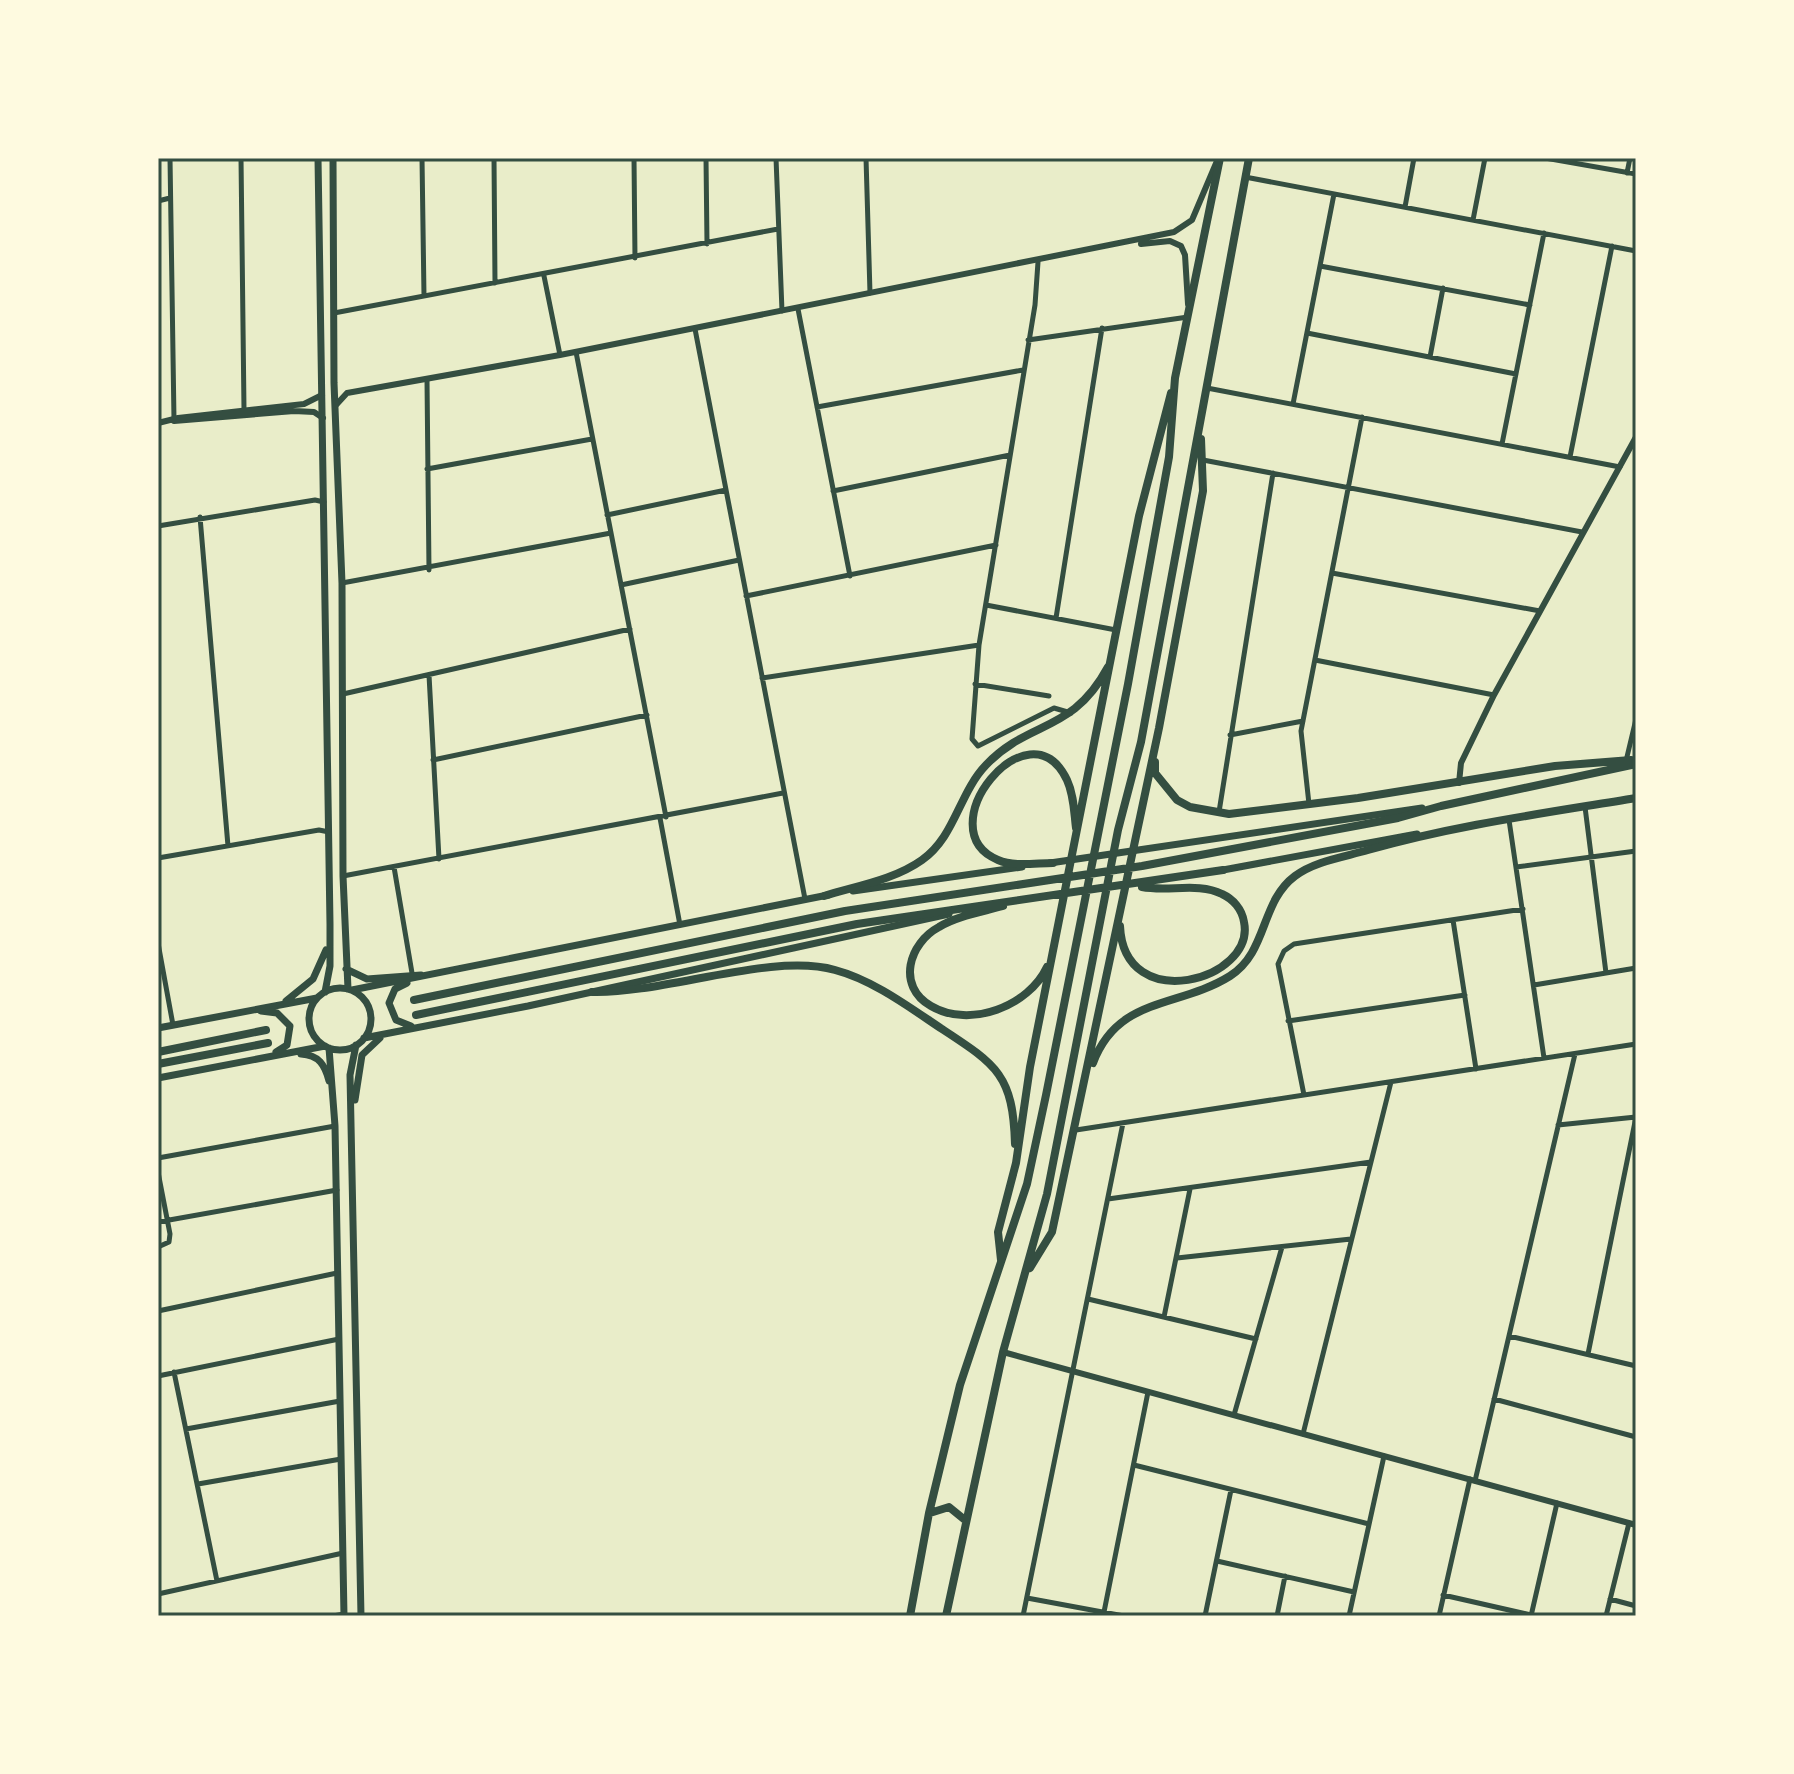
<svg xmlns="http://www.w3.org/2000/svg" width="1794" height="1774" font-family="'Zilla Slab',serif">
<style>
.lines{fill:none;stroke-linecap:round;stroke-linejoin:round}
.minor{stroke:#344e41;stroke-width:5}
.tertiary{stroke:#344e41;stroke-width:6}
.primary{stroke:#344e41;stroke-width:7}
.trunk{stroke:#344e41;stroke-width:8}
.neatline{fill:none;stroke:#344e41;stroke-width:3}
</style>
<rect width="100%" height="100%" fill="#e9edc9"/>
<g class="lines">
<path class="minor" d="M170,158l4,262
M241,158l3,251
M422,158l2,138
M494,158l1,125
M634,158l1,100
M706,158l1,86
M776,158l6,153
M866,158l4,135
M1545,158l91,16
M1627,173l3,-15
M1245,177l391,74
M158,201l12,-3
M1405,207l9,-49
M1473,220l12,-62
M1038,262l-3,43 -56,340 -7,94 6,7 76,-38 17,5
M1320,266l210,39
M544,276l16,79
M798,309l52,267
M334,313l444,-84
M695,329l110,570
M1307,333l209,41
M1028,340l160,-23
M576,352l90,465
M1430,357l13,-69
M427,380l2,190
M1207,388l413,79
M1293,404l41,-210
M817,407l206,-37
M1502,444l42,-211
M1570,457l42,-211
M1203,460l379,72
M427,469l165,-30
M833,491l177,-36
M607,515l119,-25
M200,517l28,329
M158,526l157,-26 9,2
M1332,573l208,38
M342,583l269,-50
M621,585l118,-25
M746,596l250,-51
M986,605l130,25
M1056,618l46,-290
M1315,660l179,35
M429,675l10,184
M762,678l217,-33
M975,684l74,12
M343,694l287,-65
M1230,735l73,-14
M433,760l214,-45
M1626,761l10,-42
M1309,804l-8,-73 61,-314
M1585,807l21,166
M1219,812l54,-339
M660,818l20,107
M1509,820l35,238
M158,858l161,-28 10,2
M394,867l18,106
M1516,867l120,-16
M343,876l440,-83
M1453,920l23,149
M158,943l15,82
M1534,985l102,-17
M1288,1021l177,-26
M1304,1095l-26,-131 6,-13 10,-7 229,-35
M1558,1125l78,-8
M1076,1130l560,-86
M158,1158l177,-32
M158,1172l12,62 -1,8 -11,5
M1108,1199l263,-37
M158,1222l179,-32
M1177,1258l174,-19
M1088,1299l168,40
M158,1311l179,-38
M1164,1317l26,-128
M1509,1336l127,30
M1588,1354l48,-237
M174,1372l43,209
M158,1376l181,-37
M1494,1399l142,38
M1234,1415l48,-168
M186,1429l154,-28
M1303,1434l88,-352
M1134,1465l235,59
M1475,1481l100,-427
M198,1484l143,-25
M1217,1561l137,31
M158,1594l185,-41
M1443,1595l88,20
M1027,1598l97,18
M1610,1599l26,7
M1104,1612l44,-220
M333,1616l11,-2
M1023,1616l100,-493
M1205,1616l26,-126
M1277,1616l8,-40
M1349,1616l35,-160
M1439,1616l31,-137
M1531,1616l26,-113
M1606,1616l23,-93"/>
<path class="tertiary" d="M1141,244l29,-3 11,5 4,9 3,49
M336,405l11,-12 213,-38 614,-123 18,-12 25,-59
M174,421l120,-10 20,1 9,6
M158,423l20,-5 126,-14 18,-9
M1459,783l2,-20 33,-68 142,-258
M1003,1352l633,173"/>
<path class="primary" d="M318,158l12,766v42l-5,26
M333,158l1,225 8,200 1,293 5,113
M1050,863l372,-55
M1223,870l194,-36
M853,891l169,-24
M346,969l21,10 54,-4
M407,983l-12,6 -6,14 7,17 15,6
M309 1019a31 31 0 1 1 62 0a31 31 0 1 1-62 0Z
M352,990l476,-95
M286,1001l27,-22 13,-29
M261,1011l16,2 13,13 -3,19 -11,7
M158,1028l159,-30
M364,1038l164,-32 421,-92
M356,1045l-6,30 11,541
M329,1048l6,78 9,490
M301,1054c18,1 24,11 28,27
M158,1078l167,-32
M355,1100l7,-45 18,-17"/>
<path class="trunk" d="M1155,762v11l22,27 13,7 39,7 129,-16 197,-32 76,-6
M1053,863c-17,0 -39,4 -55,-3 -73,-30 31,-160 69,-80 7,15 7,32 9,48
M824,896c32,-10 70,-16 98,-36 33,-23 37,-67 64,-95 44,-46 86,-31 122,-98
M1003,906c-21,6 -46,10 -64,21 -30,16 -43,59 -8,79 39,23 98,0 116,-39
M1120,926c4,91 136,54 124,-4 -2,-13 -11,-23 -22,-28 -23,-12 -54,-2 -80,-7
M592,992c72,2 180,-40 243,-22 38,10 74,37 107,59 55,36 71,46 73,115
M414,1000l431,-89 297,-45 256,-48 43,-12 195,-42
M416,1015l441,-91 366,-54
M158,1052l108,-22
M1093,1063c25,-67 86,-55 137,-87 38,-24 30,-74 65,-100 20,-15 49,-19 73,-26 88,-25 178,-37 268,-52
M158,1064l110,-21
M1001,1260l-3,-28 18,-69 14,-96 109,-551 32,-123
M1030,1268l22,-36 107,-504 44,-237 -2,-52
M930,1513l19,-6 16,13
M910,1616l19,-103 31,-128 67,-201 19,-89 82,-411 41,-227 6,-79 45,-220
M946,1616l57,-264 44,-158 71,-364 23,-88 108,-584"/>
</g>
<rect width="1794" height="1774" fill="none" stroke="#fefae0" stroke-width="320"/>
<rect x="160" y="160" width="1474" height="1454" class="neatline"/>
</svg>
